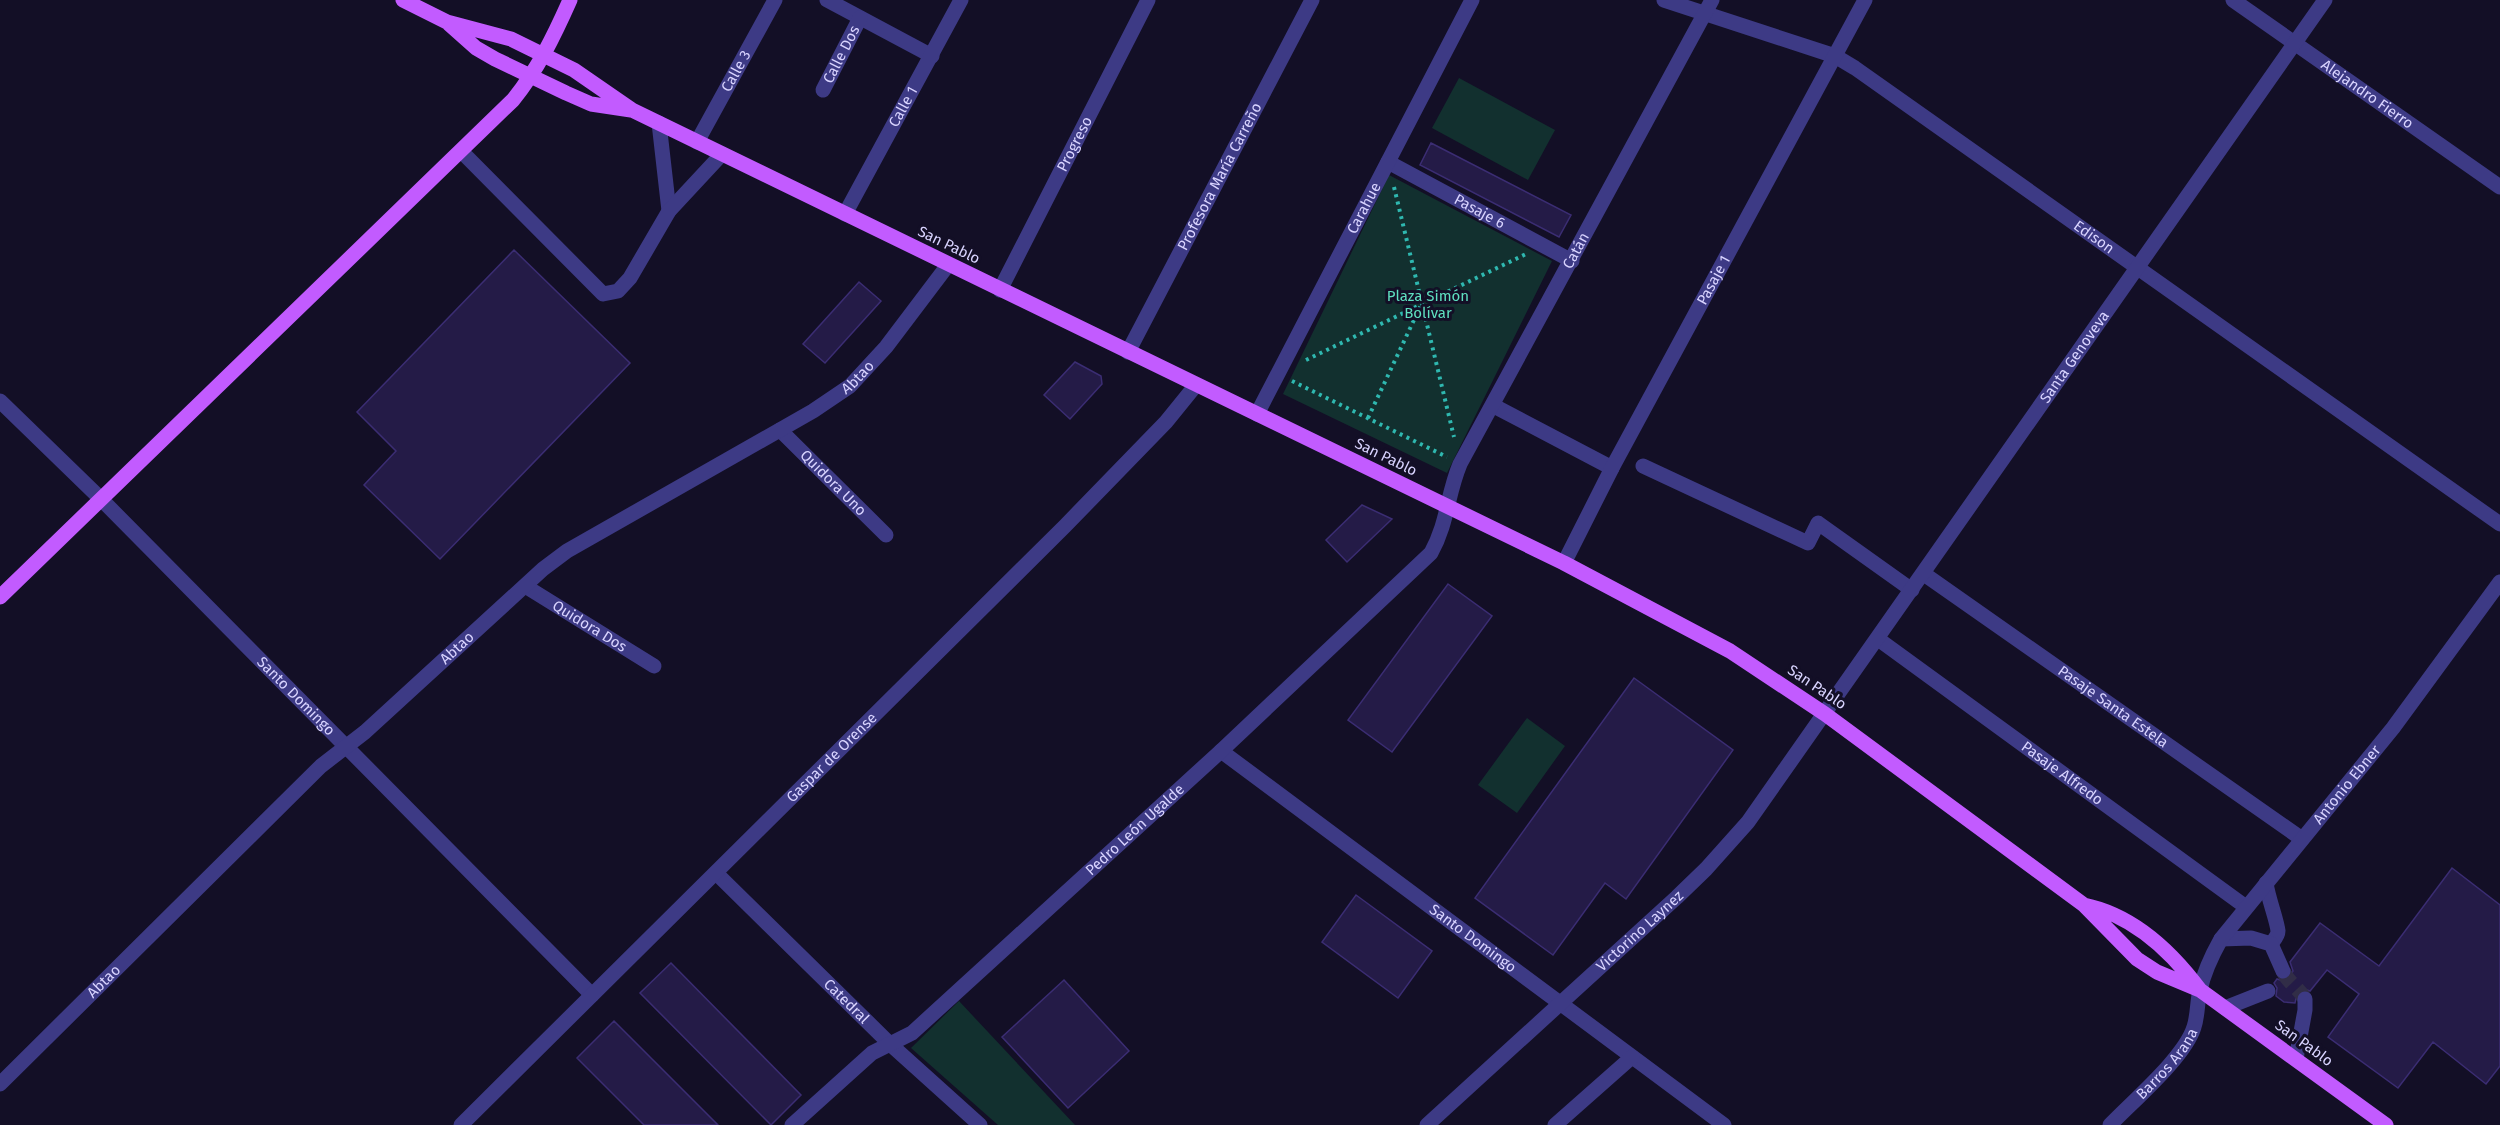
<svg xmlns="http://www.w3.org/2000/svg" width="2500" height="1125" font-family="'Fira Sans',sans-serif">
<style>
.green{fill:#12302f}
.building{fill:#241b47;stroke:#3b2d73;stroke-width:1.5}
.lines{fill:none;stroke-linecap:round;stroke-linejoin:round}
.minor-tunnel{stroke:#312d47;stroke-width:15;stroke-dasharray:15 8;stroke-linecap:butt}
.path{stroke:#2fb8b0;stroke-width:4;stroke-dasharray:3 4.5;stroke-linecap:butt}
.minor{stroke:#3d3a85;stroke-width:15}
.major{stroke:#c25bff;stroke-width:15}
.labels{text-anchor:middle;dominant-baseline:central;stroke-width:6;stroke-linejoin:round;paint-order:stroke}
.street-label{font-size:15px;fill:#d9d4ff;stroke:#130f26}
.park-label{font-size:15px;fill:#5fe0c0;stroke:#130f26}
</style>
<rect width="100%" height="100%" fill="#130f26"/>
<path class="green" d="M1459,78l96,52 -27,50 -96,-52z
M1389,175l163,86 -105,212 -164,-79z
M1527,718l38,28 -48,67 -39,-28z
M959,1001l116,124h-77l-87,-77z"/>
<path class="building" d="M1431,143l140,72 -12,22 -139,-72z
M514,250l116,113 -190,196 -76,-74 32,-34 -39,-39z
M859,282l22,19 -56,62 -22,-19z
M1075,362l26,14 1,8 -32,35 -26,-24z
M1362,505l30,14 -45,43 -21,-22z
M1448,584l44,32 -100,136 -44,-32z
M1634,678l99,72 -107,149 -21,-16 -52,72 -78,-57z
M2452,868l48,37v161l-14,18 -53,-42 -35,46 -70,-51 31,-43 -32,-24 -17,21 -6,-2 -7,5 -2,9 -11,-1 -8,-6 1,-8 -3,-5 3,-4 6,2 7,-4 3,-6 -3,-9 30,-39 59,43z
M1356,895l76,56 -34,47 -76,-56z
M671,963l130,132 -30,30 -131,-132z
M1064,980l65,71 -61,57 -66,-71z
M614,1021l104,104h-74l-67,-67z"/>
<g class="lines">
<path class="minor-tunnel" d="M2283,971c6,13 15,16 22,28"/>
<path class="path" d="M1394,187l60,250
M1306,360l220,-106
M1292,381l155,76
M1368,418l53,-113"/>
<g class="minor">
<path d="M827,0l105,56"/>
<path id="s1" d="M1664,0l171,56 20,12 645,456"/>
<path id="s2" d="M2233,0l267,187"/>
<path id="s3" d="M823,90l37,-72"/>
<path d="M659,123l10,88"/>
<path id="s4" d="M697,142l78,-142"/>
<path d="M461,151l142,143 15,-3 12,-13 39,-67 53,-57"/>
<path id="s5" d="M1388,162l184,99"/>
<path id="s6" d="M845,214l116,-214"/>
<path id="s7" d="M1000,290l148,-290"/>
<path id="s8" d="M1128,352l184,-352"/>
<path id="s9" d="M0,401l101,98 491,496"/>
<path d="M1494,406l118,62"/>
<path id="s10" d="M1257,414l215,-414"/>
<path id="s11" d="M780,430l106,105"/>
<path d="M1643,466l165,77 10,-20 94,67"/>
<path id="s12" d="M1564,563l48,-95 253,-468"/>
<path id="s13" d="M1924,574l378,265"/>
<path id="s14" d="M525,586l129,80"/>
<path id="s15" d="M1878,639l368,268"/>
<path id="s16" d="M1221,751l503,374"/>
<path id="s17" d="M716,873l174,171 90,81"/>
<path d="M2266,883c2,15 11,37 12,48 0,5 -4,9 -7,13"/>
<path d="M2221,939l30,-1 20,6 12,27"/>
<path d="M2225,1008l43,-17"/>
<path d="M2296,1059l9,-49v-11"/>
<path id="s18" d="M0,1084l321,-318 44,-34 178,-163 24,-18 246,-140 37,-25 36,-39 62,-82"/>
<path id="s19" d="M461,1125l604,-599 101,-104 30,-37"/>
<path id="s20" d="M792,1125l80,-72 40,-20 309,-282 210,-198c17,-31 16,-58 29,-89l252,-464"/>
<path id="s21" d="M1427,1125l250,-228 29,-28 42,-47 577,-822"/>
<path d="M1555,1125l77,-68"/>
<path id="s22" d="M2110,1125c23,-24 75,-68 84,-98 4,-12 3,-25 6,-37 4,-18 12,-35 21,-51l172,-211 107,-146"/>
</g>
<path class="major" d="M403,0l44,22 64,17 63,31 58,40 932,453 166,88 95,63 259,191 53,54 20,13 43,18 186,135
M449,24l27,24 19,11 71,34 25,11 40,6
M0,597l513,-497c25,-31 41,-64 57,-100
M2084,905c49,10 87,46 116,85"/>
</g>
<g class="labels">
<g class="street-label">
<text stroke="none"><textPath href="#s3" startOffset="40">Calle Dos</textPath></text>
<text stroke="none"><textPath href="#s4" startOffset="81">Calle 3</textPath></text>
<text stroke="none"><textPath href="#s2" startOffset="164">Alejandro Fierro</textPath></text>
<text stroke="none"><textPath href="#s6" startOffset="122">Calle 1</textPath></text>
<text stroke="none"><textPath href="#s7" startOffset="164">Progreso</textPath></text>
<text stroke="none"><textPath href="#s8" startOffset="198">Profesora María Carreño</textPath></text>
<text stroke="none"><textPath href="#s10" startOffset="232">Carahue</textPath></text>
<text stroke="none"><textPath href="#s5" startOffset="104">Pasaje 6</textPath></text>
<text stroke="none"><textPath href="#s1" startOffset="496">Edison</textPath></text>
<text transform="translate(949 245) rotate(26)">San Pablo</text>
<text stroke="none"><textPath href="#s20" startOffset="1196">Catán</textPath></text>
<text stroke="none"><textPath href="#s12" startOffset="320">Pasaje 1</textPath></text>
<text stroke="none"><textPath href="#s21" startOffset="1010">Santa Genoveva</textPath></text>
<text stroke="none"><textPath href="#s18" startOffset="1118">Abtao</textPath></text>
<text transform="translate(1386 457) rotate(26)">San Pablo</text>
<text stroke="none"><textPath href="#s11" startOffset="75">Quidora Uno</textPath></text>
<text stroke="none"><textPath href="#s14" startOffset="76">Quidora Dos</textPath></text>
<text stroke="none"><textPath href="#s18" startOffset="632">Abtao</textPath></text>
<text transform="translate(1817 687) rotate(34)">San Pablo</text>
<text stroke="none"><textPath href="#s9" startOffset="418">Santo Domingo</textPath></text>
<text stroke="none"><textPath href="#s13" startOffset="231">Pasaje Santa Estela</textPath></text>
<text stroke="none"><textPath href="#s19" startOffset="522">Gaspar de Orense</textPath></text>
<text stroke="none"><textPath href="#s15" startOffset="228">Pasaje Alfredo</textPath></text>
<text stroke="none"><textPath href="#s22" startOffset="422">Antonio Ebner</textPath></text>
<text stroke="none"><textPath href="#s20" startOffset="454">Pedro León Ugalde</textPath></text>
<text stroke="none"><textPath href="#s21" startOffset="288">Victorino Laynez</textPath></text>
<text stroke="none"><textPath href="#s16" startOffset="314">Santo Domingo</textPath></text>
<text stroke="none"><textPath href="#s18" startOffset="146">Abtao</textPath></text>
<text stroke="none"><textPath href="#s17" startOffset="183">Catedral</textPath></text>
<text transform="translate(2304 1043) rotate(36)">San Pablo</text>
<text stroke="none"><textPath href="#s22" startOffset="84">Barros Arana</textPath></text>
</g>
<g class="park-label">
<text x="1428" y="296">Plaza Simón<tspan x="1428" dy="17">Bolívar</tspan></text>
</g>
</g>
</svg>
